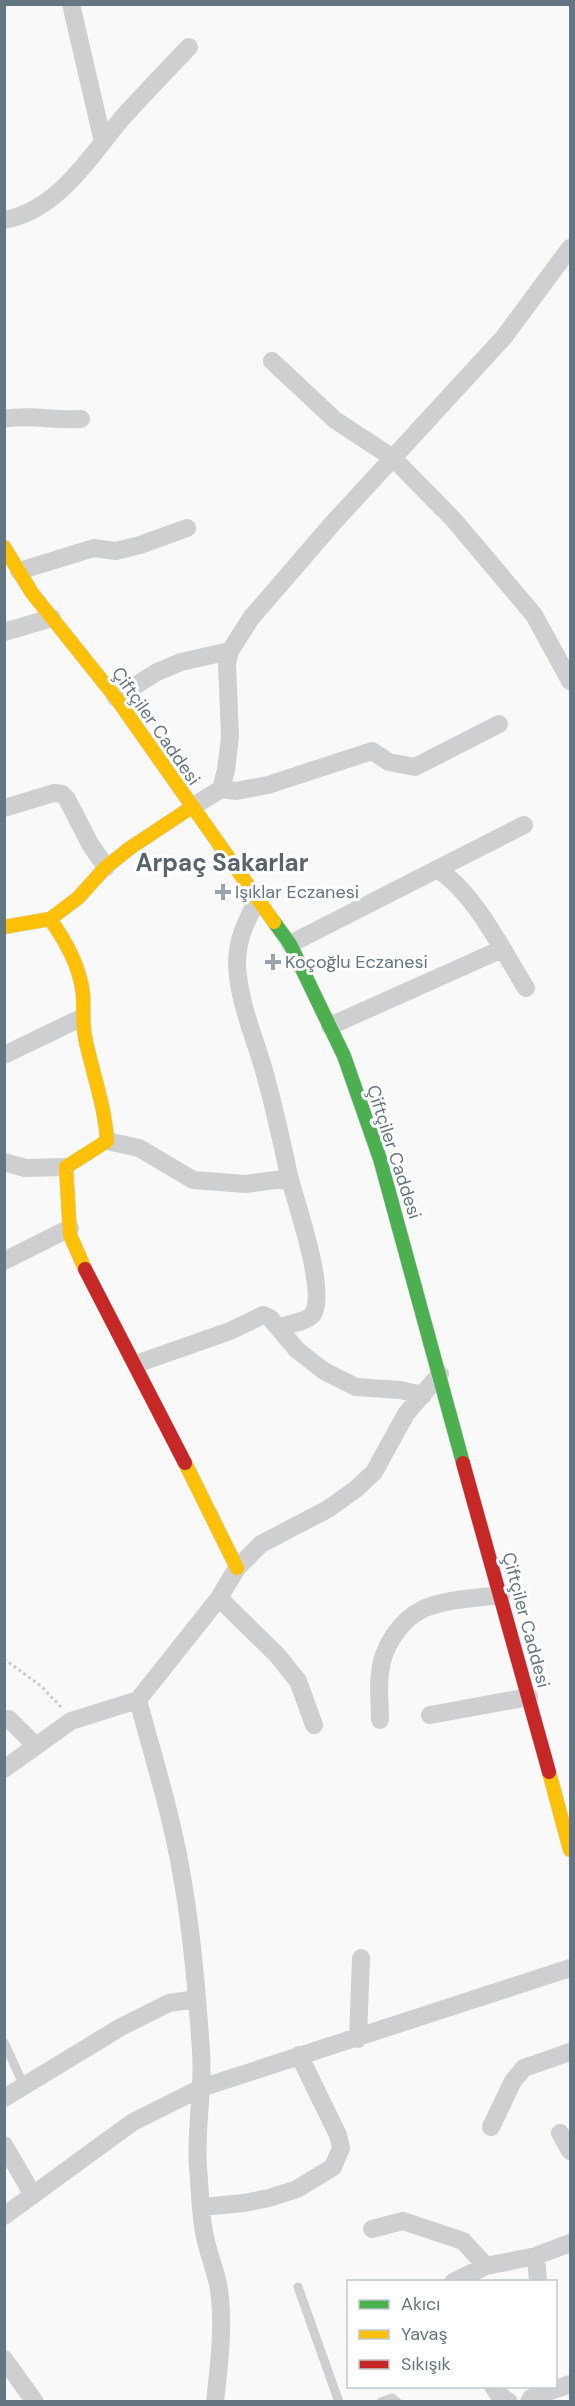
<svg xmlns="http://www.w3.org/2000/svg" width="575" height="2406" font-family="'DM Sans',sans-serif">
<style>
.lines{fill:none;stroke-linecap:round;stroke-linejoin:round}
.fast-casing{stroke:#d5d6d7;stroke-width:15}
.slow-casing{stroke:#d5d6d7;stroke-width:15}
.jam-casing{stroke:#d5d6d7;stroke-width:15}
.path{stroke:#cbcccd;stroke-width:3;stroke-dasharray:3 3;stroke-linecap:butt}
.lane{stroke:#cecfd0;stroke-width:9}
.street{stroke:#cecfd0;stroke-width:18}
.fast{stroke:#4caf50;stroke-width:14}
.slow{stroke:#ffc107;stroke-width:14}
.jam{stroke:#c62828;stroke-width:14}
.poi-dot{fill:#99a4ac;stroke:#fff;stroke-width:2}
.labels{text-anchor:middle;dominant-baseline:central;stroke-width:6;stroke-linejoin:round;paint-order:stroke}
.street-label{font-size:18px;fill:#657683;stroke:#fff}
.poi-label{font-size:18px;fill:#657683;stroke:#fff;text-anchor:start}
.district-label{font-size:24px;font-weight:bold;fill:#57646e;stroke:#fff}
</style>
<rect width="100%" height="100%" fill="#f9f9f9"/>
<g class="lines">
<g class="fast-casing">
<path id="fast" d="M274,922l16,22 54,112 36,103 83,304"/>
</g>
<g class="slow-casing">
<path id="slow" d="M4,547l28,46 84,105 158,224
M50,919c16,23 30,47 33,76 1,14 -1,28 2,42 7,35 20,68 22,104l-41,26 4,68 15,34
M4,927l46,-8 28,-21 28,-31 24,-19 62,-41
M185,1463l52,105
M549,1772l21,78"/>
</g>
<g class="jam-casing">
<path id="jam" d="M85,1269l100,194
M463,1463l86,309"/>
</g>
<path class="path" d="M4,1659l37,27 20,21"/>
<path class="lane" d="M4,2042l20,44
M298,2287l41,115
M381,2402l11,-4 5,4"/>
<path class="street" d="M71,4l32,138
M4,220c55,-10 86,-64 119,-103 22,-24 44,-47 66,-70
M272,361l63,59 58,38 60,61 81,96 36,66
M4,419c26,-5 51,2 77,0
M19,571l75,-23 22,3 24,-6 47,-17
M4,632l48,-14
M116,698l41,-26 24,-10 49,-11
M221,789l15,2 32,-6 104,-34 17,11 26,5 84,-43
M192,807l29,-18 5,-19 4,-33 -3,-74 3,-12 21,-33 82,-95 171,-186 66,-89
M4,808l50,-15 8,1 5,5 23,45 16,23
M436,869c36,19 68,84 90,119
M258,899c-11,20 -21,40 -21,64 1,38 18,75 28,111 9,33 17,68 24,102 7,27 38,115 24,138 -6,8 -25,10 -34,13
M290,944l234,-119
M330,1026l172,-77
M4,1055l77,-37
M107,1141l32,7 54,32 53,4 44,-6
M4,1162l21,6 41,-1
M4,1261l66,-33
M136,1364l94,-33 33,-16 7,3 27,32 27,21 32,16 44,3 23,5
M219,1598l58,57 21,26 16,44
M138,1700c15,56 33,113 43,171 11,59 16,120 20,180 3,39 -6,78 -3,117 2,21 2,43 6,64 3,18 10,34 14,52 7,37 1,80 -3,118
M430,1715l99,-18
M4,1719h5l27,27
M380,1720c0,-16 -2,-32 0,-47 2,-25 20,-53 43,-64 23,-10 53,-11 78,-14
M4,1769l67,-48 67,-21 81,-102 18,-30 24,-24 67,-35 28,-20 18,-17 32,-58 34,-40
M358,2039l3,-81
M4,2098l117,-71 48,-24 27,-4
M491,2127l22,-46 11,-13 46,-16
M560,2133l10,18
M4,2145l29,50
M201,2207l43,-4 25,-5 28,-9 36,-22 8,-19 -3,-13 -39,-80
M4,2216l129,-94 68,-34 369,-120
M372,2229l31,-8 60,20 23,25 50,-10 34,-13
M536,2256l2,26
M453,2282l33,-16
M4,2359l31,43
M493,2386l5,8 11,8
M529,2402l2,-4 39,-14"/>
<use href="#fast" class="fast"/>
<use href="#slow" class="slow"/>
<use href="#jam" class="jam"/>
</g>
<g class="poi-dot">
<path d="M220 883h6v6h6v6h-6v6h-6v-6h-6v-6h6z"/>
<path d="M270 953h6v6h6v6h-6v6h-6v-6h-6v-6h6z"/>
</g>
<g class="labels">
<g class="street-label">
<text transform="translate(156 726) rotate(55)">Çiftçiler Caddesi</text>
<text transform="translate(394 1152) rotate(72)">Çiftçiler Caddesi</text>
<text transform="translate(526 1620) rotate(75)">Çiftçiler Caddesi</text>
</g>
<g class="poi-label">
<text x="235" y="892">Işıklar Eczanesi</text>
<text x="285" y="962">Koçoğlu Eczanesi</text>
</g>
<g class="district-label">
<text x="222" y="862">Arpaç Sakarlar</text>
</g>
</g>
<rect width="575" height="2406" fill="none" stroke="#657683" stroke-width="12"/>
<rect x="347" y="2280" width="210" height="108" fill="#ffffff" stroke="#c1c8cd" stroke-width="1.5"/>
<rect x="359" y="2300" width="30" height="9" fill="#4caf50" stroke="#c1c8cd" stroke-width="1.5"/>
<text x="401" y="2310" font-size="18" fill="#657683">Akıcı</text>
<rect x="359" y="2330" width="30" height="9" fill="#ffc107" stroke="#c1c8cd" stroke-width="1.5"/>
<text x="401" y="2340" font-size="18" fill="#657683">Yavaş</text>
<rect x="359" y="2360" width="30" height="9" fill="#c62828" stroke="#c1c8cd" stroke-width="1.5"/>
<text x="401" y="2370" font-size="18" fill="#657683">Sıkışık</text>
</svg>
